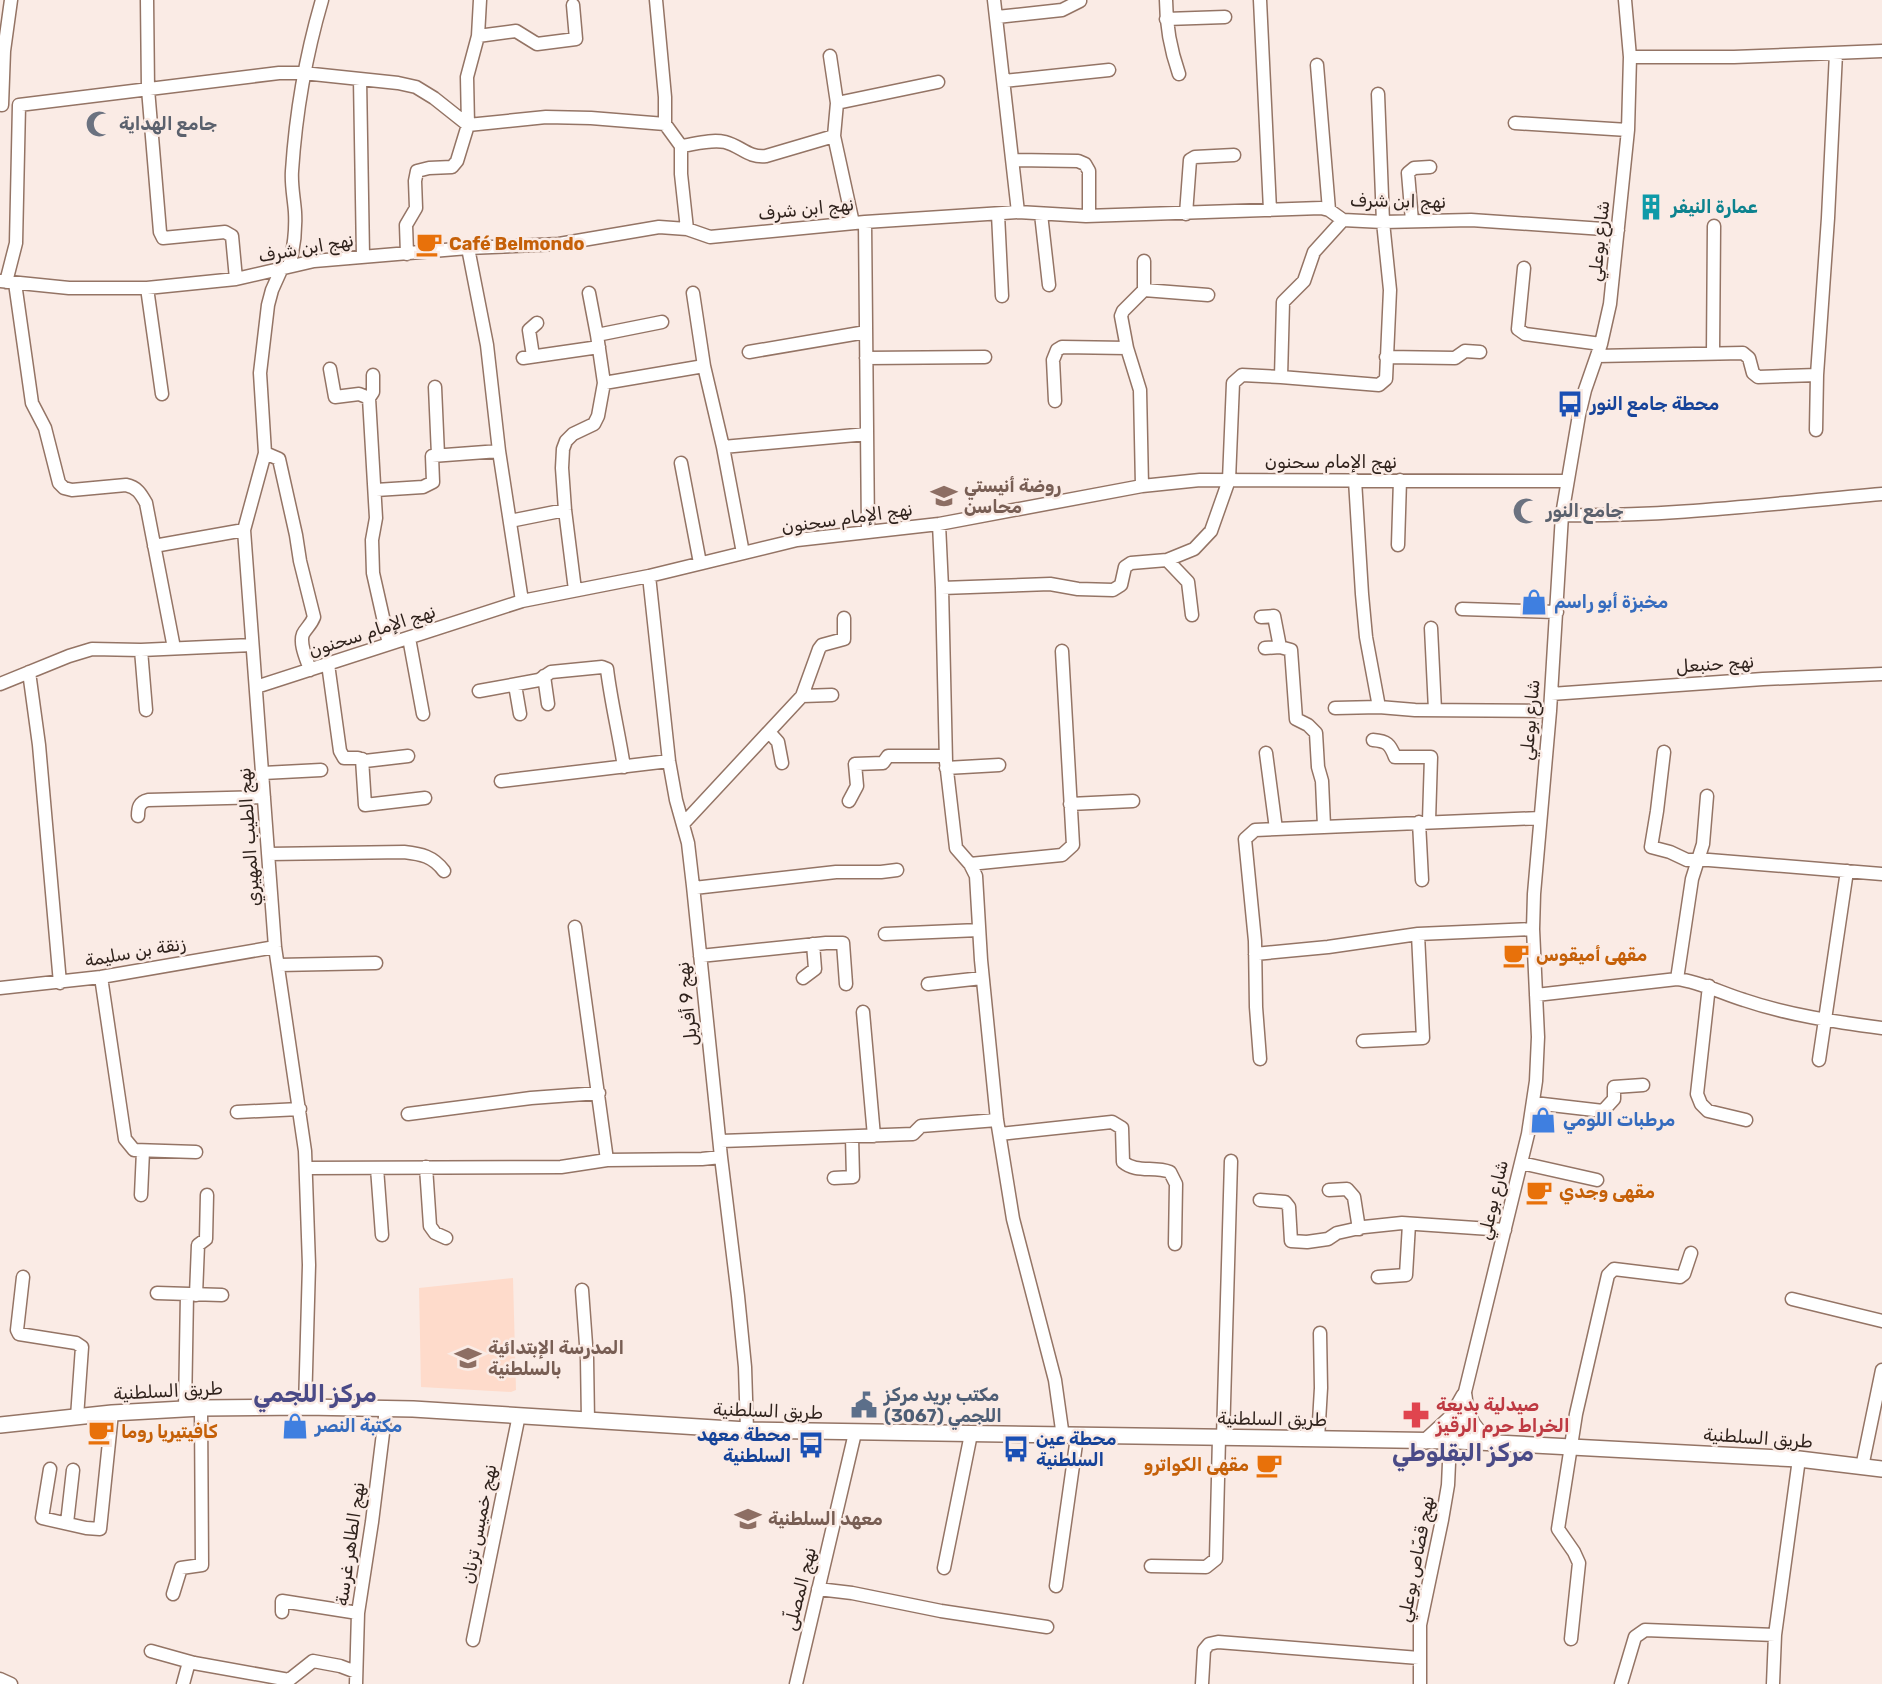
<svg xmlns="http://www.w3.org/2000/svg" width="1882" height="1684" font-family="Rubik,Vazirmatn,sans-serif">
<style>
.built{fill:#fedbcb}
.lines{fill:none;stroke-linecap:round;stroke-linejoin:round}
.minor-casing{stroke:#947465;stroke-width:15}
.major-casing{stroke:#947465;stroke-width:18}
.minor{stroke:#fff;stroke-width:12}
.major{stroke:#fff;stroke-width:15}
.labels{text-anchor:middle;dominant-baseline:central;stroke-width:5;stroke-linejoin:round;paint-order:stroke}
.worship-label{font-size:18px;font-weight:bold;fill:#5b616d;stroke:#faebe5;text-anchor:start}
.street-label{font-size:18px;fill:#2f221c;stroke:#faebe5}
.culture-label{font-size:18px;font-weight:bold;fill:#0d838f;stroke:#faebe5;text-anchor:start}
.food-label{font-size:18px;font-weight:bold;fill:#c56008;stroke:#faebe5;text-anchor:start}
.transit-label{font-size:18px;font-weight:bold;fill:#164399;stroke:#faebe5;text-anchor:start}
.education-label{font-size:18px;font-weight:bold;fill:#785e54;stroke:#faebe5;text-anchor:start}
.shop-label{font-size:18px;font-weight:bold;fill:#366cbe;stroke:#faebe5;text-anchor:start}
.service-label{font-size:18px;font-weight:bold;fill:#4e5e75;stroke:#faebe5;text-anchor:start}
.health-label{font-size:18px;font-weight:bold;fill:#be3a42;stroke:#faebe5;text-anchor:start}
.district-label{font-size:24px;font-weight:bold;fill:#4a4a87;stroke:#faebe5}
</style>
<rect width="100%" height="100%" fill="#faebe5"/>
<path class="built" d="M513,1278l3,112 -5,2 -90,-5 -2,-99z"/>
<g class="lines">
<g class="minor-casing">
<path id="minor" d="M147,0l1,89 12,143 3,6 62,-6 7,4 4,43
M656,0l9,97v27l16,22v28l6,55
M994,0l24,212
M1166,0c0,23 5,51 13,74
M1260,0l10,210
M997,17l65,-7 18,-9
M1166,19l59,-2
M478,36l38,-5 21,13 39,-5 -3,-34
M1630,57h104l148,-6
M1317,65l12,145
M360,79l3,177
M1004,81l105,-11
M837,103l101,-21
M2,105l2,-54 7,-51
M1515,123l113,7
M834,136l19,87
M681,146c14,-2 30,-7 44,-4 16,4 23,16 41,14l68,-20 3,-33 -7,-47
M1013,160l65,1 7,3 4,7v45
M998,214l4,82
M1041,214l8,71
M1186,214l4,-54 5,-3 39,-2
M1343,220l-29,32 -10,29 -21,21 -2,75 98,8 7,-6 4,-89 -7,-68 -5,-128
M1412,221l-4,-48 6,-5 16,-1
M865,222l3,310
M407,254l-1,-29 10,-17 -1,-27 2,-10 12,-3 23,-1 5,-6 11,-36 78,-8 45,1 74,6
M1144,261v29
M289,266c5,-18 7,-36 6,-54 -1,-14 -4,-27 -3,-41 4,-61 13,-113 30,-171
M1524,268l-6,61 7,5 76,10
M281,270l-9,20 -4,15 -8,68 5,80 -21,77 31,417 30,204 4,114 -4,142
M0,281l69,7h78l89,-9 78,-18 154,-13 91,-4 100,-17 28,2 23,8 155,-15 153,-10 68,4 235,-8 8,2 14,10 40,2 88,-2 147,10
M6,282l10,-39 3,-138 260,-32h24l95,10 18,4 18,11 34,27 -1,-48 11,-41 2,-36
M15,283l17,120 13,25 14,55 5,5 8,2 54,-5c11,2 15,9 20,18l28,145
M147,288l15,106
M589,293l8,42
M693,293l11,73
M749,352l117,-20
M1713,354l1,-128
M533,356l-4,-26 8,-7
M1597,356l146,-3 6,5 4,15 5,4 59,-2
M1386,357l69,1 10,-7 15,1
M523,358l76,-11
M866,358l119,-1
M330,369l5,28 24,-3 10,4 7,120 -4,22 1,33 16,71
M604,383l100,-17 19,81 20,106
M435,387l3,68
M369,398l4,-6v-17
M1055,401l-2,-41 4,-10 5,-3 65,1
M1816,430l1,-55 11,-157 8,-165
M723,447l144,-13
M499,451l23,150
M265,453l14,6 17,76 4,26 14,56c-3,8 -8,11 -11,17 -4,10 4,26 7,36
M681,463l19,100
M1355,480l7,114 4,43 13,70 36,3 135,1
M1142,486l-2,-96 -13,-42 -6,-32 2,-5 21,-21 64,5
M376,490l47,-3 10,-5 -1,-26 67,-5 -12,-106 -19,-97
M1562,515c107,2 214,-12 320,-21
M510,521l55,-11
M939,524l3,64 4,174 10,86 14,16 6,12 5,84 16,160 16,99 42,161 8,57
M1398,545l2,-65
M154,546l90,-16
M1167,560l21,22 4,33
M649,576l20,185 7,39 12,43 5,43 28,271 17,139 7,71 2,63
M942,588l108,-4 28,5 35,1 8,-5 4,-18 6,-4 36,-3 27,-11 17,-18 18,-51 4,-97 9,-8 39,2
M575,590l-10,-80 -3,-42 1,-19 3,-8 7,-7 21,-10 4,-8 6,-33 -7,-48 65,-13
M1462,609l95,3
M1261,617l13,-1 6,31 11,3 5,69 12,6 8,8 2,34 4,14 2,45
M1431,628l4,82
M409,638l14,76
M1265,648l15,-1
M141,650l5,60
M328,664l12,87 4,7h14l7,3 43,-5
M29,672l10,73 21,238
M544,676l4,28
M0,684l69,-28 23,-7 49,1 111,-5
M515,685l5,29
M256,687l266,-86 127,-25 148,-36 142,-16 203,-38 58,-6 367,1
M479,691l60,-11 12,-8 51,-5 5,2c4,33 12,65 17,98
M1551,694l212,-15 119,-5
M802,696l30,-1
M1335,708l44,-1
M769,732l9,10 4,21
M1373,740c14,1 17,4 22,17h36l-2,64
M1664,752l-7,59 -6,36 19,5 17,8h22l173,14
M1266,753l10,76
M362,759l3,46 60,-7
M946,768l53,-3
M263,773l58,-3
M501,781l168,-20
M849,801l8,-15 -2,-22 28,-1 5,-7h57
M1070,804l63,-3
M138,816c0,-8 1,-14 10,-16l116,-3
M1419,822l3,58
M683,824l119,-128 17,-47 3,-4 22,-6v-21
M268,854l136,-2c17,2 29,4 40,19
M970,864l92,-9 11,-10 -11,-194
M694,888l142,-16h45l16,-2
M575,927l32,233
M885,934l94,-4
M1255,954l73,-7 90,-13 115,-5
M700,956l126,-13h17l3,41
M278,965l98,-2
M101,977l24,162 9,11 62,2
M803,978l12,-9 -2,-25
M1677,979l15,-100 11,-35 4,-48
M928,984l54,-6
M1709,986l-12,108 4,10 7,7 38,9
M0,988l101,-11 174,-30
M1536,995l141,-16c24,3 44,14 67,21 44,15 92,22 138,28
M863,1012l11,124
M1363,1041l60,-3 -5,-104
M1260,1059l-4,-52 -1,-66 -10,-102 10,-9 21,-1 264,-11
M1819,1060l28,-189
M1534,1103l69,8 11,-12v-12l29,-2
M237,1112l63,-3
M408,1114l123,-16 68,-5
M1000,1134l112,-12 10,6 1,34c13,11 31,4 47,10l6,12 -1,60
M721,1141l192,-7 8,-8 76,-6
M1521,1163l76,17
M426,1167l4,59 5,7 11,5
M306,1168l255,-1 46,-7 95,-1 19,-2
M377,1168l5,67
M834,1178l19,-1 -1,-40
M1329,1190l18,-1 7,8 5,32
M141,1195l2,-44
M1260,1200l25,2 4,5 2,34 16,1 21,-3 9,-6 27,-6 38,-4 103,7
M23,1277l-6,53 2,4 57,9 6,4 -5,70
M1378,1277l28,-2 3,-51
M582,1290l5,68 1,63
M157,1293l65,2
M196,1295l2,-50 8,-6 1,-44
M1792,1299l90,22
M185,1409l2,-115
M1223,1438l8,-277
M1318,1439l3,-51 -1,-55
M1458,1441l6,-45 64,-262 8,-53 2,-44 -5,-108 1,-35 16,-183 12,-196 17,-100 6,-25 16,-46 9,-40 18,-174 2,-73 -5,-57
M1862,1467l20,-97
M50,1469l-8,49 44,10 14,1 12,-116
M67,1523l6,-53
M1151,1566l55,1 10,-8 3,-121
M944,1568l27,-134
M1056,1586l21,-149
M818,1589l34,4 89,18 106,16
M173,1594l8,-26 21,-3 -1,-157
M282,1612v-11l76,12
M1571,1639l8,-76 -5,-11 -16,-23 18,-115 32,-139 6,-6 66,8 4,-3 7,-21
M473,1640l46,-225
M151,1651l43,12 95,17 24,-19 27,5 16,6
M0,1679l11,5
M183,1684l6,-22
M356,1684l2,-71 14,-91 14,-113
M796,1684l59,-251
M1202,1684l2,-34 5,-6 9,-2 201,16
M1420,1684v-59l22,-105 6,-35 2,-44
M1621,1684l14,-47 10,-7 130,5
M1773,1684l2,-49 24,-176"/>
</g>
<g class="major-casing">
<path id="major" d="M1464,1396c2,21 10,38 31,46
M0,1425l112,-12 89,-5 104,-1 108,2 334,21 711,11 341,18 83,10
M1426,1441l26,-24 12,-21"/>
</g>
<use href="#minor" class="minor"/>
<use href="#major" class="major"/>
</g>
<defs>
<g id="mosque-bare" transform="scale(2.07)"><path d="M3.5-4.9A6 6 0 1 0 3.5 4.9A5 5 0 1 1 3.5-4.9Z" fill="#6b7280" stroke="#faebe5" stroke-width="2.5" paint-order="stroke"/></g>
<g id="building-bare" transform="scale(2.07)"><path d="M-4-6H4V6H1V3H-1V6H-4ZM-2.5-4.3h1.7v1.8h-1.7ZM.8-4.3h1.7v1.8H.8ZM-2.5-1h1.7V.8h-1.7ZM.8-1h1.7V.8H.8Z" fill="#0f9aa8" stroke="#faebe5" stroke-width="2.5" paint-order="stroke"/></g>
<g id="cafe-bare" transform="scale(2.07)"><path d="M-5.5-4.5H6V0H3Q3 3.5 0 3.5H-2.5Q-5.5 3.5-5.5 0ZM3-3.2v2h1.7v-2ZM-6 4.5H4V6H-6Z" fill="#e8710a" stroke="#faebe5" stroke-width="2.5" paint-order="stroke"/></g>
<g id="bus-bare" transform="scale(2.07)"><path d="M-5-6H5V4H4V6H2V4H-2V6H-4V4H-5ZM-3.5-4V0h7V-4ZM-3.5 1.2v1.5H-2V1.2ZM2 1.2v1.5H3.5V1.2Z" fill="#1a4fb4" stroke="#faebe5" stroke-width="2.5" paint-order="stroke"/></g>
<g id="school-bare" transform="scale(2.07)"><path d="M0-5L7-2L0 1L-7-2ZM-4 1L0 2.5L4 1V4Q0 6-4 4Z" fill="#8d6e63" stroke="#faebe5" stroke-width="2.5" paint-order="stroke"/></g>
<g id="shop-bare" transform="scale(2.07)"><path d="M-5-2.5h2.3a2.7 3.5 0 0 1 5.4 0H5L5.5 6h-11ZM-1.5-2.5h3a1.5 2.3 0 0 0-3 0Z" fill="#3f7fe0" stroke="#faebe5" stroke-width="2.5" paint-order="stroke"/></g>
<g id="civic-bare" transform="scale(2.07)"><path d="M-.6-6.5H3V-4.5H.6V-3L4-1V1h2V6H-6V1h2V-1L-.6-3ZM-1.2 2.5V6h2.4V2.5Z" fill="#5c6f8a" stroke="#faebe5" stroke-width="2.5" paint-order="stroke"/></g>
<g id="pharmacy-bare" transform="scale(2.07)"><path d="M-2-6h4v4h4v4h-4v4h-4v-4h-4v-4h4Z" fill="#e0444e" stroke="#faebe5" stroke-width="2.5" paint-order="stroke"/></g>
</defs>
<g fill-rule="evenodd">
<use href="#mosque-bare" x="99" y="124"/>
<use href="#building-bare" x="1651" y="207"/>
<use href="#cafe-bare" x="429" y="244"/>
<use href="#bus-bare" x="1570" y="404"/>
<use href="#school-bare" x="944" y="496"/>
<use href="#mosque-bare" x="1526" y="511"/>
<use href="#shop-bare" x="1534" y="602"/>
<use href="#cafe-bare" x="1516" y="955"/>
<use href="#shop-bare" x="1543" y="1120"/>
<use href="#cafe-bare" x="1539" y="1192"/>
<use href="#school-bare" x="468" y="1358"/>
<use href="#civic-bare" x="864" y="1405"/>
<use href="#pharmacy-bare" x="1416" y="1415"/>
<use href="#shop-bare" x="295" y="1426"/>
<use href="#cafe-bare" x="101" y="1432"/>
<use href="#bus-bare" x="811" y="1445"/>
<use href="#bus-bare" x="1016" y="1449"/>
<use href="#cafe-bare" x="1269" y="1465"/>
<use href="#school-bare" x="748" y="1519"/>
</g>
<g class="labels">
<g class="worship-label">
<text x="119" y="124">جامع الهداية</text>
<text x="1546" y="511">جامع النور</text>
</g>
<g class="street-label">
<text transform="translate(1398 201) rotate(1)">نهج ابن شرف</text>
<text transform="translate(806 209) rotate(-6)">نهج ابن شرف</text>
<text transform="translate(1599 241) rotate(-84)">شارع بوعلي</text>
<text transform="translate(306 248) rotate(-10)">نهج ابن شرف</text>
<text x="1331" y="462">نهج الإمام سحنون</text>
<text transform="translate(847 518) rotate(-8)">نهج الإمام سحنون</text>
<text transform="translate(372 631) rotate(-18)">نهج الإمام سحنون</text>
<text transform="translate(1715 664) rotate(-4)">نهج حنبعل</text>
<text transform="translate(1530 720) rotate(-85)">شارع بوعلي</text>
<text transform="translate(249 837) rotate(-94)">نهج الطيب المهيري</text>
<text transform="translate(135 952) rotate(-10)">زنقة بن سليمة</text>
<text transform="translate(687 1004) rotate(-96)">نهج 9 أفريل</text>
<text transform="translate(1493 1200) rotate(-77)">شارع بوعلي</text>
<text transform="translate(168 1391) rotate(-3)">طريق السلطنية</text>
<text transform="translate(768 1411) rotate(2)">طريق السلطنية</text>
<text transform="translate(1272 1419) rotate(1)">طريق السلطنية</text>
<text transform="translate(1758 1438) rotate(4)">طريق السلطنية</text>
<text transform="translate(479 1524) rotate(-79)">نهج خميس ترنان</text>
<text transform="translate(350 1544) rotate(-82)">نهج الطاهر غرسة</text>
<text transform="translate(1416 1559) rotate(-79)">نهج قصّاص بوعلي</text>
<text transform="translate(800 1589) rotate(-76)">نهج المصلّى</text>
</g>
<g class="culture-label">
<text x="1671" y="207">عمارة النيفر</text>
</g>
<g class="food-label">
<text x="449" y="244">Café Belmondo</text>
<text x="1536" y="955">مقهى أميقوس</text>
<text x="1559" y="1192">مقهى وجدي</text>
<text x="121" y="1432">كافيتيريا روما</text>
<text x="1249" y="1465" text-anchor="end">مقهى الكواترو</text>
</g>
<g class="transit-label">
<text x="1590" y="404">محطة جامع النور</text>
<text x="791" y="1435" text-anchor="end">محطة معهد<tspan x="791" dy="21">السلطنية</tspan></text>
<text x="1036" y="1439">محطة عين<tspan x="1036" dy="21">السلطنية</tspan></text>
</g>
<g class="education-label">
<text x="964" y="486">روضة أنيستي<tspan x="964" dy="21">محاسن</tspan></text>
<text x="488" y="1348">المدرسة الإبتدائية<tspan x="488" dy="21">بالسلطنية</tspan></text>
<text x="768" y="1519">معهد السلطنية</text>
</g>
<g class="shop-label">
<text x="1554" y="602">مخبزة أبو راسم</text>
<text x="1563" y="1120">مرطبات اللومي</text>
<text x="315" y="1426">مكتبة النصر</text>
</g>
<g class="service-label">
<text x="884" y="1395">مكتب بريد مركز<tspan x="884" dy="21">اللجمي (3067)</tspan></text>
</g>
<g class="health-label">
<text x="1436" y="1405">صيدلية بديعة<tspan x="1436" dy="21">الخراط حرم الرقيز</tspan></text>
</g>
<g class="district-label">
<text x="315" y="1394">مركز اللجمي</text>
<text x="1463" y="1453">مركز البقلوطي</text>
</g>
</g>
</svg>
